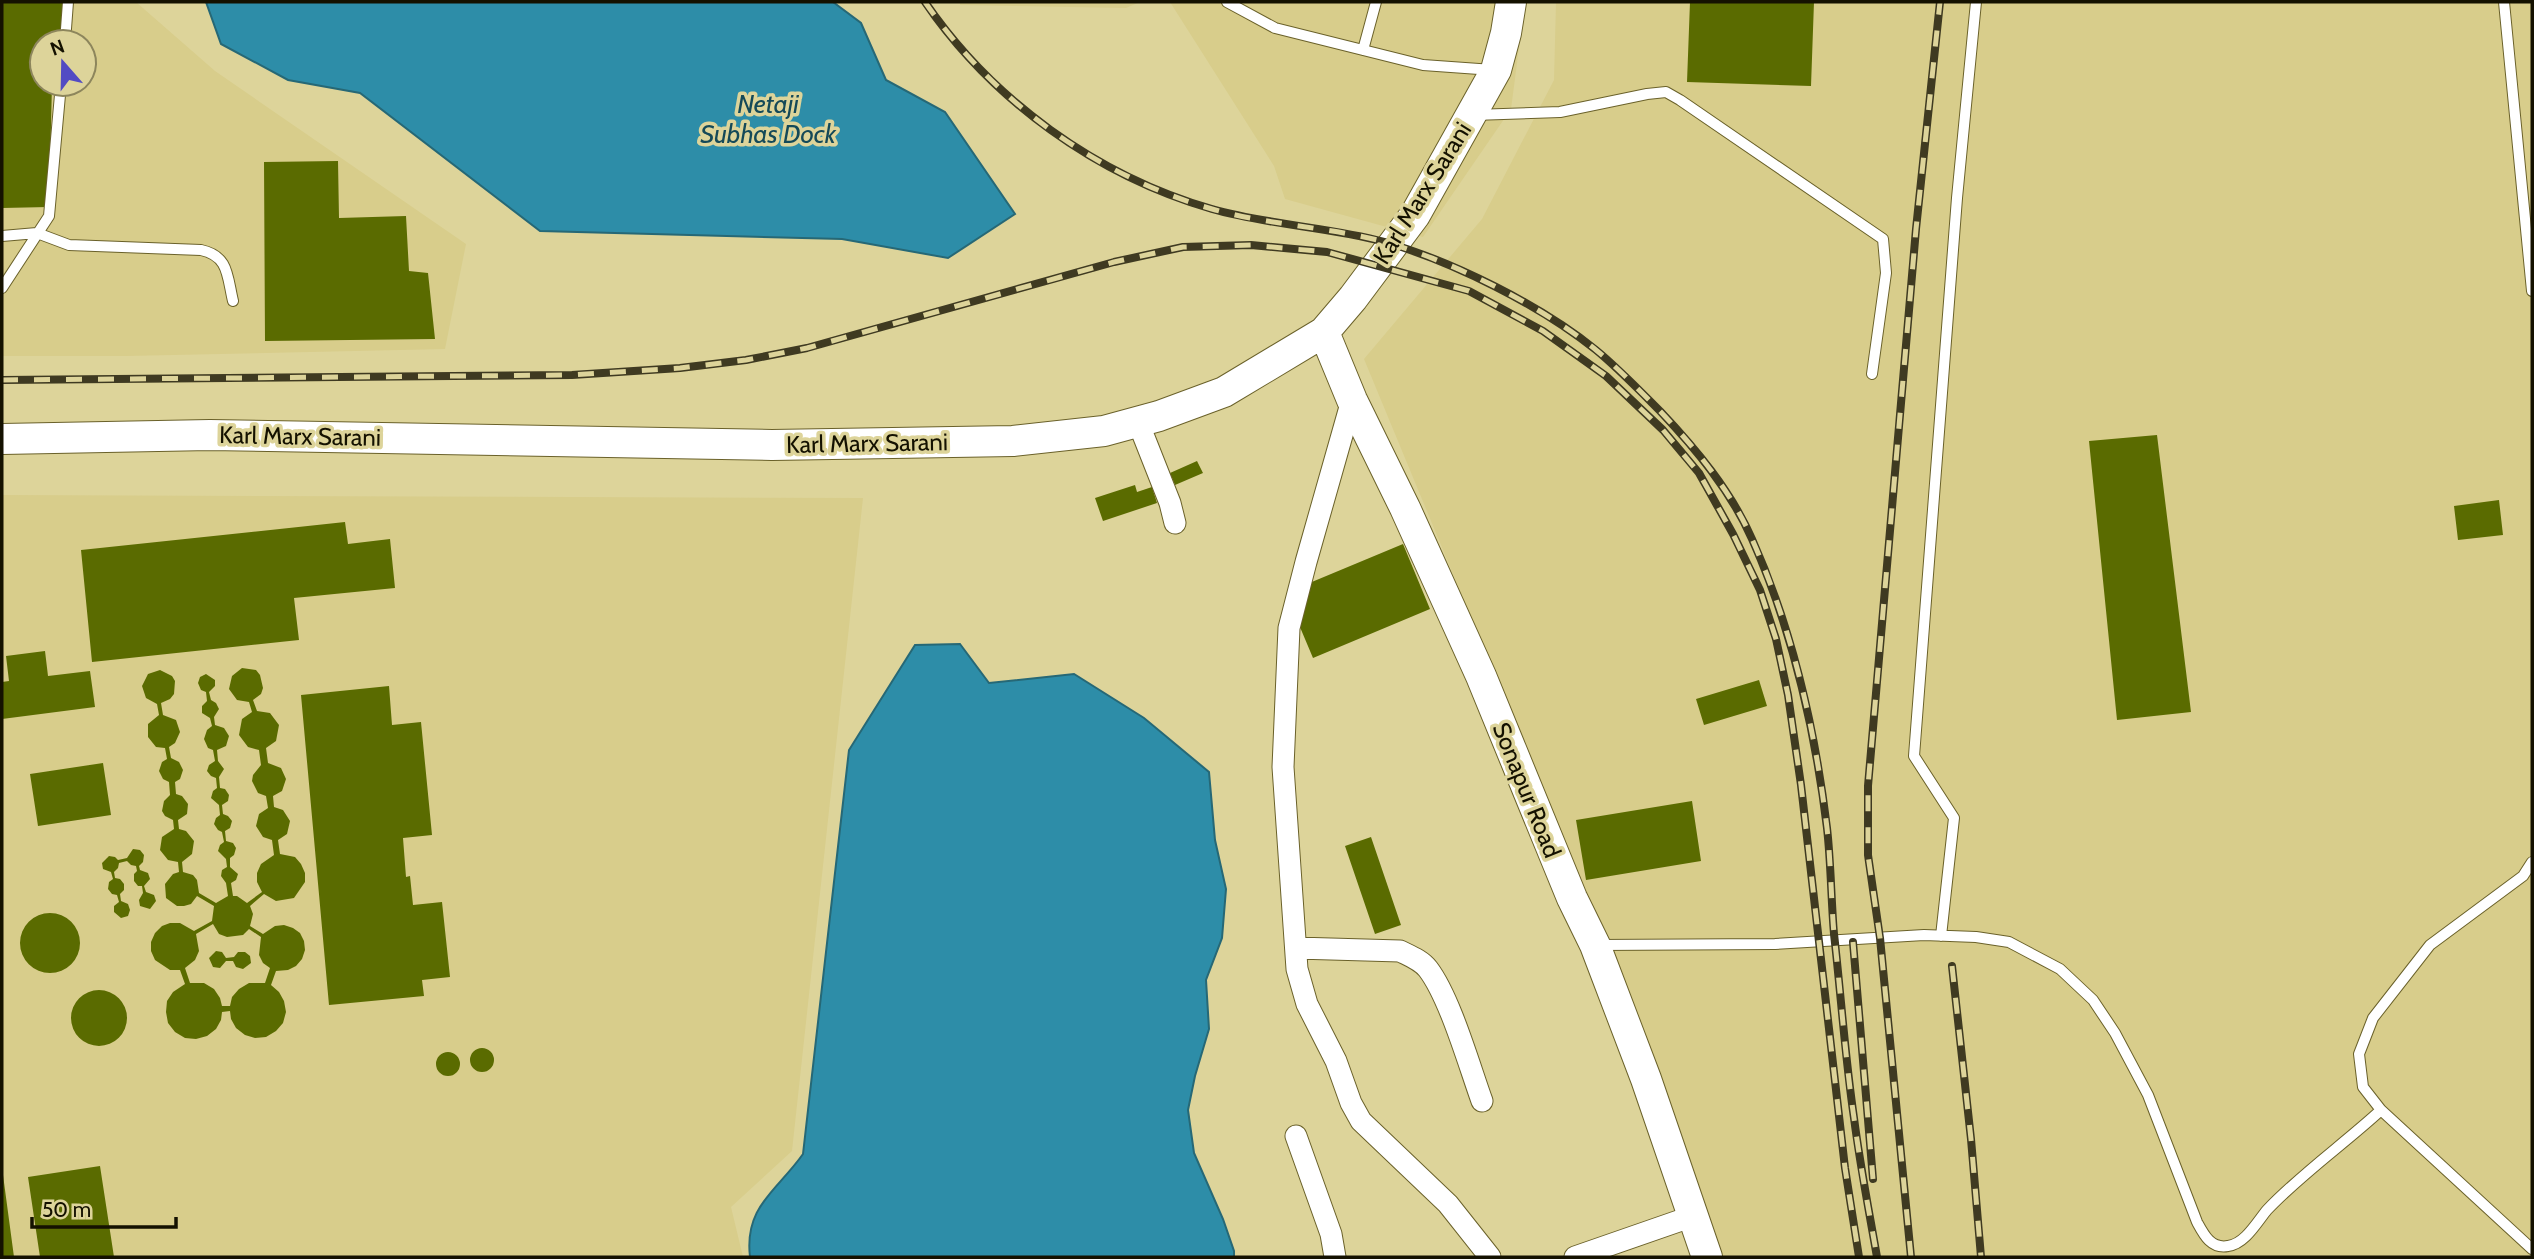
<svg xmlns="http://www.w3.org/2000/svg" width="2534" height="1259" font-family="Cabin,sans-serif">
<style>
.built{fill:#d8cd8b;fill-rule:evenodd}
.water{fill:#2d8da8;stroke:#266876;stroke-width:2}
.building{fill:#5a6b00;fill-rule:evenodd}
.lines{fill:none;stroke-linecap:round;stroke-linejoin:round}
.lane-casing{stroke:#6a612a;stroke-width:12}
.street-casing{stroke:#6a612a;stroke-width:23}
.secondary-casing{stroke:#6a612a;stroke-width:32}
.lane{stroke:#fff;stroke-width:10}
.street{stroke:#fff;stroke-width:21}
.secondary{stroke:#fff;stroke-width:30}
.rail-casing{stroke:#3f3a21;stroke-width:8}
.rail{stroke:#ddd49a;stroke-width:5;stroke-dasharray:16;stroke-linecap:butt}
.labels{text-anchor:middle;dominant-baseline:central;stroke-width:7;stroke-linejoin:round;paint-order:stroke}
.street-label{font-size:24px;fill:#141100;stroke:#ddd49a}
.water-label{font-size:26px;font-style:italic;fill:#144958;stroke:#ddd49a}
</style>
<rect width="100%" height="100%" fill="#ddd49a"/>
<path class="built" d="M2,2h134l79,69 251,173 -21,105 -319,7h-124zM42,42h42v42h-42z
M960,2h180l-14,6 -166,-3z
M1170,2h355l-14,107 -88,128 -138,-38 -11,-33z
M1556,2h976v1255h-811l-18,-58 -118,-306 -221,-534 118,-140 72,-139z
M2,495l861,3 -71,653 -61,56 12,50h-741z"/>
<path class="water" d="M206,2h627l28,21 25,57 59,32 70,102 -67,44 -106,-19 -302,-8 -180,-138 -72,-13 -67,-36z
M960,644l29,39 85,-9 70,44 65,54 6,68 11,49 -4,49 -16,42 3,49 -14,47 -7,34 6,43 29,66 11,32v6h-484c-6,-51 27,-66 53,-103l46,-404 66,-105z"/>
<path class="building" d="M2,2h61l-2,40h-19v42h10l-3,123 -47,1z
M1690,2h124l-3,84 -124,-4z
M338,161l1,57 67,-2 3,55 19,2 7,66 -170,2 -1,-179z
M2157,435l34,277 -74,8 -28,-279z
M1197,461l6,12 -28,12 -5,-12z
M1135,485l2,7 15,-5 5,16 -54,18 -8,-23z
M2499,500l4,35 -45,5 -4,-34z
M345,522l3,22 42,-5 5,49 -101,10 5,42 -207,22 -11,-112z
M1403,544l27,65 -117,49 -16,-38 10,-36z
M45,651l3,25 42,-5 5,36 -93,12v-37l7,-1 -3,-25z
M242,668l14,2 4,5 3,13 -2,6 -8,6 4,11 13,2 9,12 -3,16 -10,7 2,15 13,5 5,11 -4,12 -9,5 1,11 9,3 7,11 -3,13 -9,6 2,14 15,3 6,7 4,9v9l-11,16 -18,3 -12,-7 -14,12 3,8 -3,12 13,8 12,-8 9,-1 9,3 7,5 4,8 1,9 -3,9 -6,7 -8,4 -12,1 -5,14 8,7 5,9 2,11 -3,11 -7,8 -10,6 -11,1 -10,-3 -9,-7 -5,-9 -1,-8 -8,1 -1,8 -5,9 -9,7 -11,3 -11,-1 -10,-6 -7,-9 -2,-11 1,-11 6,-9 12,-8 -5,-14h-10l-15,-10 -4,-9v-9l4,-9 7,-7 8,-3h10l14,8 18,-10 2,-15 -17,-10 -6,8 -7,2h-7l-11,-8 -1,-14 8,-10 6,-2 -1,-10 -10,-2 -8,-10 2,-13 12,-8 -1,-9 -8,-4 -3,-5 2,-10 6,-6 -1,-13 -6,-3 -4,-8 3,-9 5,-3 -2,-11 -9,-1 -8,-10v-13l11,-9 -2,-11 -11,-6 -4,-12 6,-12 12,-4 12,6 3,5 -1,13 -4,5 -9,4 2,12 13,5 4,12 -5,11 -6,4 2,11 8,4 4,8 -3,9 -5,3 1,12 6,2 6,8 -1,10 -9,6 1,9 7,2 8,10 -2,13 -10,8 1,10 10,3 4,5 2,13 17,10 12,-7 -2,-13 -5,-7 1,-6 5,-3 -1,-8 -8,-8 2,-6 4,-3 -2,-10 -4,-2 -4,-6 2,-6 4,-3 -1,-10 -8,-7 2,-7 4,-3 -1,-10 -5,-2 -4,-5 2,-6 6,-4 -2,-11 -5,-2 -4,-9 3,-9 5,-4 -2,-8 -8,-5v-7l5,-5 -1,-9 -5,-2 -3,-7 2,-6 6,-3 9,6v6l-6,6 2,8 5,3 3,6 -5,8 1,8 9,3 5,8 -3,10 -9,4 1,11 6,8 -5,8 1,11 5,1 4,6 -1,6 -6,4 1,9 5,2 4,5 -2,7 -5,3 1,10 7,2 3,5 -2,7 -4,3v9l8,7 -2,6 -5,3 2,13h4l10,7 15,-11 -5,-10v-9l4,-9 13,-9 -2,-15 -9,-3 -7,-11 3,-12 9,-6 -2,-12 -8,-3 -6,-12 1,-6 8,-10 -2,-15 -11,-3 -9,-12 3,-16 10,-7 -3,-10 -12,-2 -8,-11 3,-13zM213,924l6,10 8,3 16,-2 6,-6 12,8 -2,18 4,8 7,5 -5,15h-16l-10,6 -7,8 -2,9h-8l-2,-8 -6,-9 -10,-6h-14l-5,-15 10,-8 4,-9 -3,-17z
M1759,680l8,26 -63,19 -8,-26z
M389,686l3,39 29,-3 11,113 -29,3 3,39 4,-1 3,29 29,-3 8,75 -28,3 2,16 -95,9 -28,-310z
M103,763l8,52 -73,11 -8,-52z
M1692,801l9,60 -115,19 -10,-60z
M1371,837l30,88 -26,9 -30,-88z
M133,849l7,1 4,5 -1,7 -4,4 1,4 8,3 2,6 -6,7 2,6 8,3 2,6 -6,8 -10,-3 -1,-6 4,-7 -1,-7h-4l-4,-5v-7l3,-3 -1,-5 -5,-1 -4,-4 -8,2 -1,5 -4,4 1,6 5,1 4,5v6l-4,4 1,7 7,3 2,6 -2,6 -7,2 -7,-6v-6l5,-4 -2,-7 -5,-1 -4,-5 1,-7 4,-3 -2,-7 -8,-3 -1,-6 7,-7 6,1 3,3 9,-2z
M20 943a30 30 0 1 1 60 0a30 30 0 1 1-60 0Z
M216,951l6,1 4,6 8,-1 4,-5h7l5,4 1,7 -8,6 -7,-2 -3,-6h-7l-6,7 -7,-1 -4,-9z
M71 1018a28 28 0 1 1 56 0a28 28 0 1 1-56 0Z
M470 1060a12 12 0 1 1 24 0a12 12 0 1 1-24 0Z
M436 1064a12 12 0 1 1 24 0a12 12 0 1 1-24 0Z
M100,1166l14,91h-74l-12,-80z
M2,1175h1l11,82h-12z"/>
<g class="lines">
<g class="lane-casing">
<path id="lane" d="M1227,2l48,26 148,37 70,5
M2504,2l28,289
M65,42l3,-40
M1363,50l13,-48
M1473,115l87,-3 87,-18 19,-2 14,8 203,139 3,34 -14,101
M2,236l35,-3 32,12 132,5c28,6 26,26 32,51
M2,288l47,-72 12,-132
M2532,862l-9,14 -93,69 -57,73 -14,36 4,33 18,23 151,139
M1941,936l13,-118 -40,-62 43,-558 19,-196
M1597,945l178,-1 149,-9 52,2 33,5 51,27 33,31 22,33 33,62 49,127c7,13 14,27 31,24 17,-2 29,-24 39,-36 34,-36 77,-66 114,-100"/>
</g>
<g class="street-casing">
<path id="street" d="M1352,400l-46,162 -17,66 -6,139 14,202 10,35 29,57 15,42 10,18 87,83 42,53
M1138,422l32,81 5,20
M1296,948l104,3c10,5 21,9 28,18 22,29 41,96 54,132
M1296,1136l35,98 4,23
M1575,1257l118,-41"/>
</g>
<g class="secondary-casing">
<path id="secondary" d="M1324,332l28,68 53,108 76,168 91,222 23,47 51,134 61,178
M2,439l208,-4 562,10 241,-4 91,-10 55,-15 65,-24 100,-60 29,-34 62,-83 81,-145 10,-37 5,-31"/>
</g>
<use href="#lane" class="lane"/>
<use href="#street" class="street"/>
<use href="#secondary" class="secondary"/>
<g class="rail-casing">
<path id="rail" d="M925,2c67,98 172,174 287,207 56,16 117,18 173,33 69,20 155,63 211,108 23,19 43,40 64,61 36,38 71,80 92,128 41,92 63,190 75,289 4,35 4,71 7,106 7,61 11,123 20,184 6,47 15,93 23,139
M2,380l570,-5 108,-7 66,-8 61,-12 307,-86 69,-15 68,-2 76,7 142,39 74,40 63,45 57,54 36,43 34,61 27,56 16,49 12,56 13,90 44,383 14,89
M1853,942l20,237
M1952,966l19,173 10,118
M1911,1257l-31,-319 -12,-83v-69l48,-557 24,-227"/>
</g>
<use href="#rail" class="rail"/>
</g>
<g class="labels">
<g class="street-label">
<text transform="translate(1422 193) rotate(-58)">Karl Marx Sarani</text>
<text transform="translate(300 436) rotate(1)">Karl Marx Sarani</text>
<text transform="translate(867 443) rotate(-1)">Karl Marx Sarani</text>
<text transform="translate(1527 790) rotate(68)">Sonapur Road</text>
</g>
<g class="water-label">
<text x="768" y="104">Netaji<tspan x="768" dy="30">Subhas Dock</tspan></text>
</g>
</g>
<rect width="2534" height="1259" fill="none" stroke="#141100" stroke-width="7"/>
<g transform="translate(63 63) rotate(340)"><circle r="33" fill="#ddd49a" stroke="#8d865c" stroke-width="2"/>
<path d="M0-5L12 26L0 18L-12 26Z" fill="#524bc3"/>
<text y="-10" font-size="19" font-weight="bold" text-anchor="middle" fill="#141100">N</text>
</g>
<path d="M32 1217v10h144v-10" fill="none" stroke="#141100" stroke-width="3.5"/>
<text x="42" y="1217" font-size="21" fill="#141100" stroke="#ddd49a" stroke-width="5" paint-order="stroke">50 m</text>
</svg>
